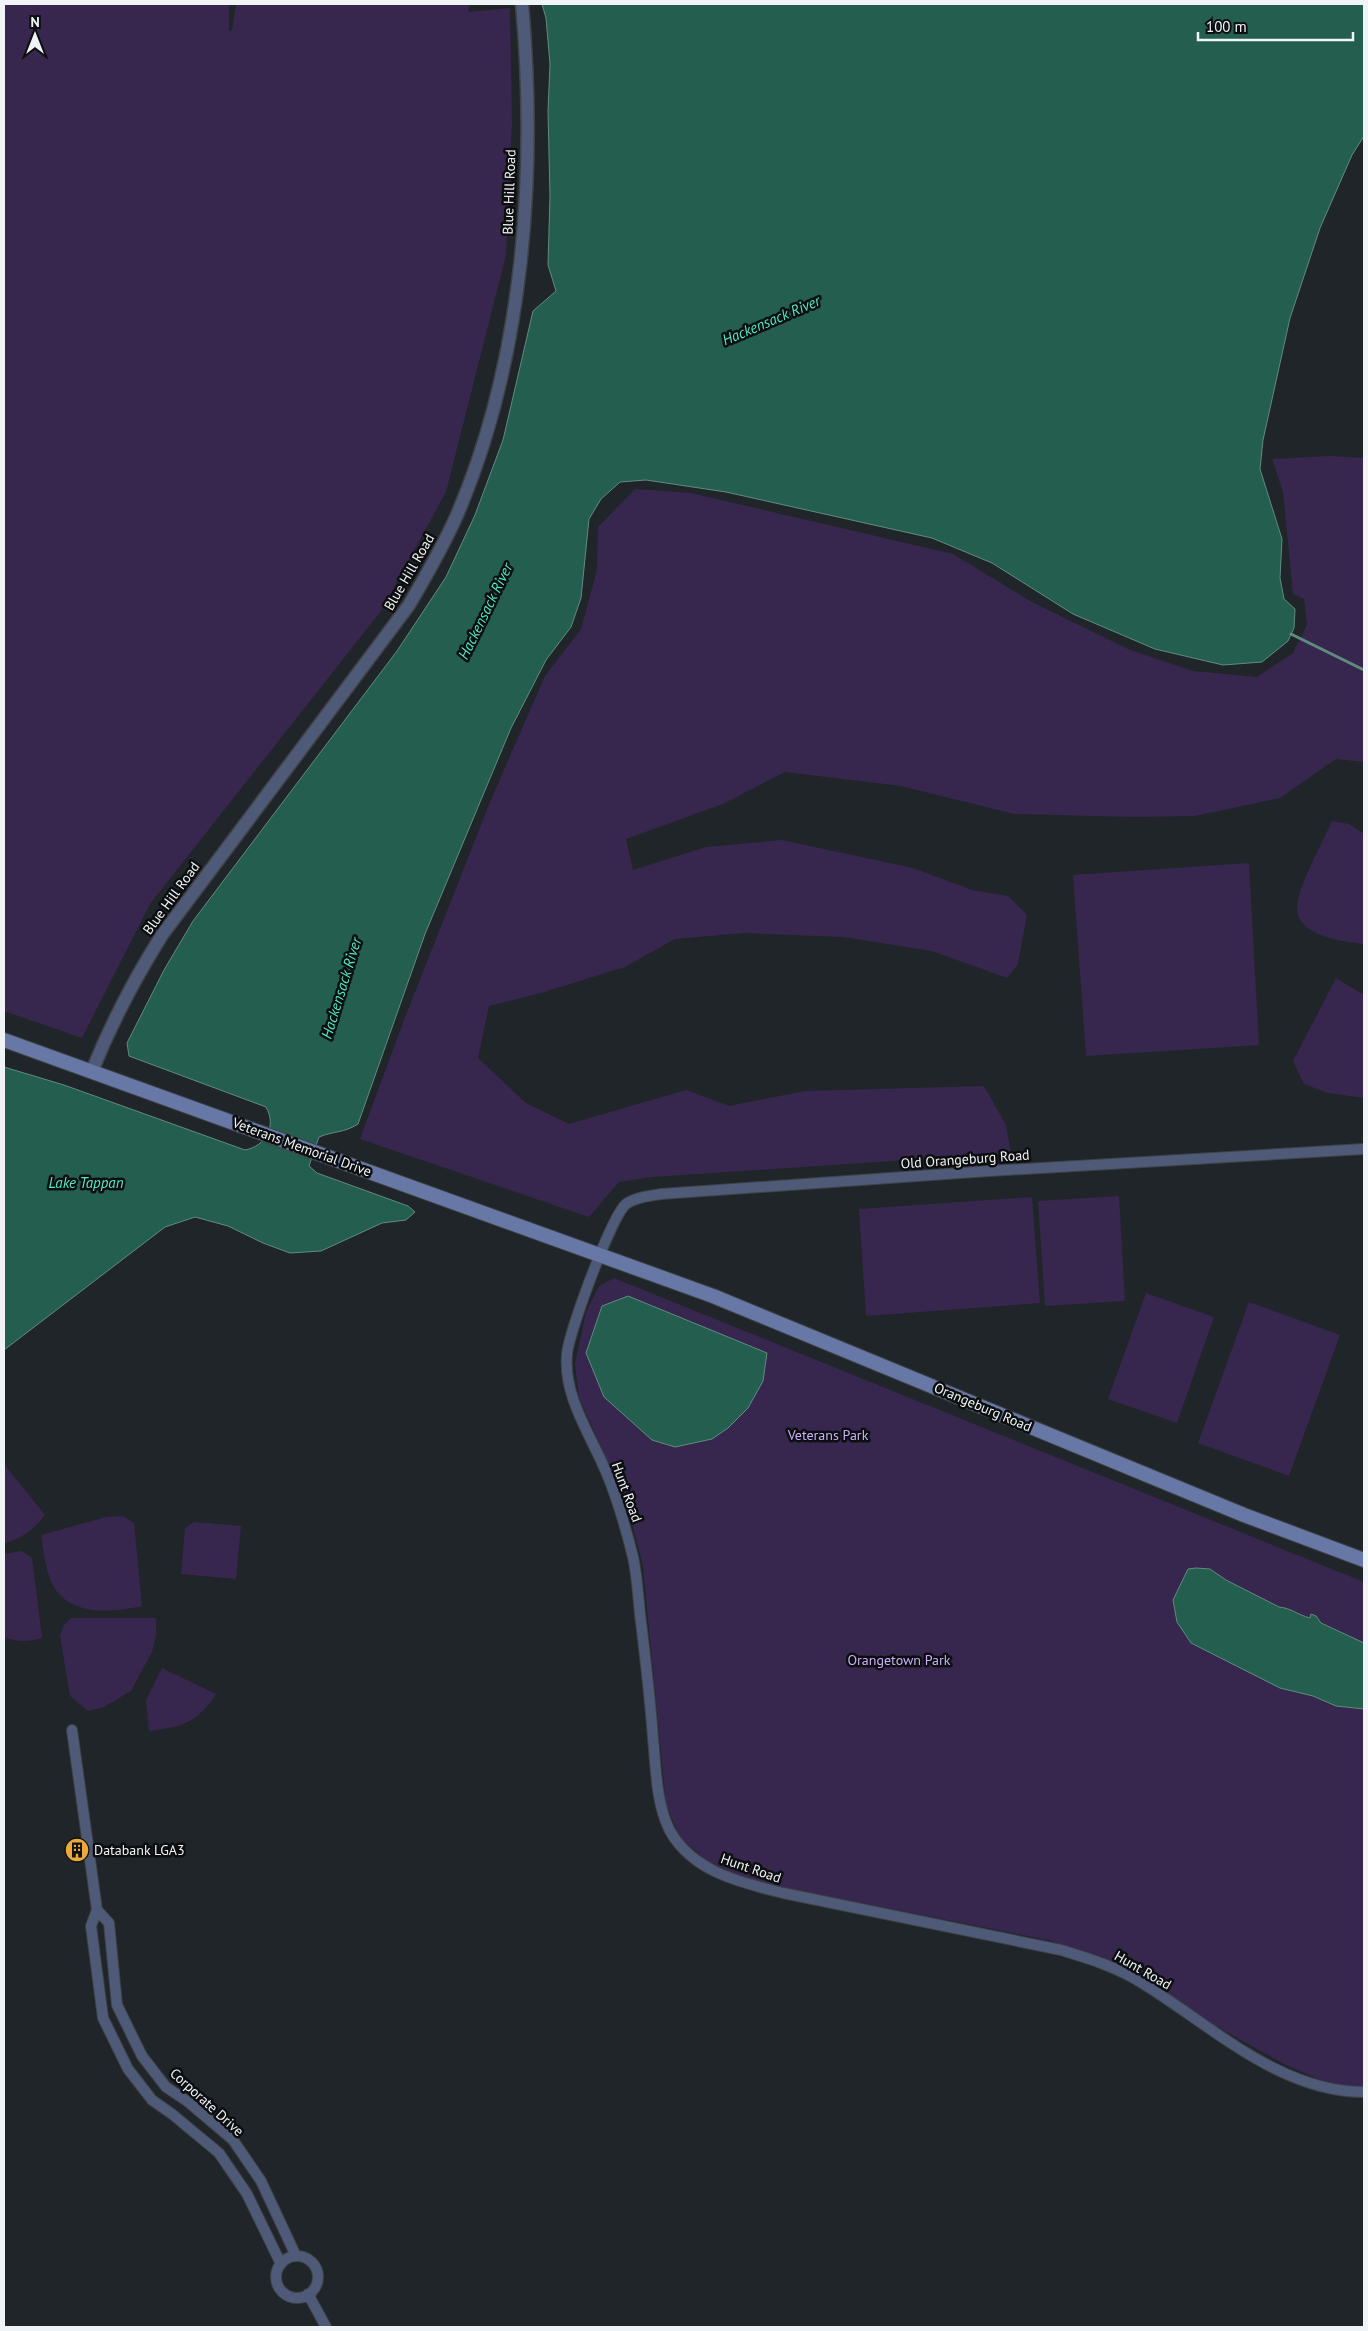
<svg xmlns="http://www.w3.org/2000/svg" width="1368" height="2331" font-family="'PT Sans',sans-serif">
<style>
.green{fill:#37274e}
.water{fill:#245e4e;stroke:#618b80}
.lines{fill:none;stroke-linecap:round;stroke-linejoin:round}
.stream{stroke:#618b80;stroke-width:3}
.minor-casing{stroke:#3d4246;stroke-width:12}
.tertiary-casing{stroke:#3d4246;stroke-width:15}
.secondary-casing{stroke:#3d4246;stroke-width:16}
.minor{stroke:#4f5a78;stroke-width:10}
.tertiary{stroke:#4f5a78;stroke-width:12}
.secondary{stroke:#6778a7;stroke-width:14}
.labels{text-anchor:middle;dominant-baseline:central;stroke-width:5;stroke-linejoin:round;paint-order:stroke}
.street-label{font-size:14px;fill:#f0f4f6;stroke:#0c0e10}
.park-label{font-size:14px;fill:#cbaefc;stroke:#0c0e10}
.poi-label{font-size:14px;fill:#f0f4f6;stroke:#0c0e10;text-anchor:start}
.water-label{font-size:15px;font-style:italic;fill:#4feac3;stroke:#0c0e10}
</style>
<rect width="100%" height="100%" fill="#202529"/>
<path class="green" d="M4,4h225v27l3,-1 4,-26h234l-2,8 42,-4 2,114 -6,133 -60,237 -65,119 -231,293 -68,134 -78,-27z
M1329,456l35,2v304l-28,-3 -56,39 -85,18 -60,1 -121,-3 -113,-28 -116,-14 -62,32 -97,35 7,31 73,-23 76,-7 131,28 59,22 36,6 19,19 -9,49 -11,14 -75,-27 -89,-14 -99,-4 -69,6 -50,28 -81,25 -55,14 -11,52 48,45 43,21 117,-34 43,16 76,-15 179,-5 22,39 5,28 -359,24 -33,5 -30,35 -229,-78 44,-119 86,-218 55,-126 36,-47 16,-59 1,-43 37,-38 56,4 262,61 79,48 96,47 65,22 64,6 36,-24 14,-28 -3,-26 -11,-5 -10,-102 -11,-33z
M1332,821l17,3 15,10v110c-19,-2 -66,-8 -67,-34 -1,-20 26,-69 35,-89z
M1249,863l10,182 -173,11 -13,-181z
M1336,978l28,17v103l-36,-5 -24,-9 -11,-23z
M1119,1196l6,105 -80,5 -7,-105z
M1032,1197l8,106 -174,13 -7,-107z
M614,1278l750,304v505h-19l-27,-8 -32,-14 -81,-45 -79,-52 -78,-28 -302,-60 -40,-20 -26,-22 -14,-33 -23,-239 -16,-62 -48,-106 -4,-34 11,-52 13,-26z
M1146,1293l68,24 -37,106 -69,-24z
M1249,1302l91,33 -51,141 -91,-33z
M4,1464l41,51c-11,14 -23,24 -41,28z
M123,1516l11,7 8,83c-25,6 -64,10 -83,-12 -13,-15 -15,-40 -18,-59l65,-18z
M194,1522l47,4 -5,53 -55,-5 4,-46z
M22,1551l10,7 10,80c-13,4 -26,4 -38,-1v-83z
M71,1618h85v17l-4,17 -21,39 -27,16 -16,4 -18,-15 -10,-60 4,-11z
M162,1668l54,26c-19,29 -34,33 -67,37l-3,-31z"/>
<path class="water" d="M542,4h822v132l-12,19 -32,73 -30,90 -27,122 -3,29 22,70 -2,39 4,21 11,10 -1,19 -6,13 -26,21 -39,3 -68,-16 -82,-35 -81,-51 -60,-25 -206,-46 -80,-12 -26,2 -19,17 -12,20 -8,79 -10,29 -25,33 -35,68 -86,206 -67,190c-14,9 -24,7 -39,13l-10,29 8,7 91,33 7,6 -9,8 -24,3 -61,28 -31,2 -27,-10 -35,-17 -33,-9 -30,10 -161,123v-283l60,18 181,65c21,-4 32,-24 21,-43l-137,-51 -2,-13 37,-73 29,-49 204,-270 49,-74 29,-62 28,-75 30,-129 23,-20 -8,-26 2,-69 -2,-85 2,-47 -4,-46z
M628,1296l139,57 -4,28 -15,27 -20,20 -16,11 -37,8 -23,-7 -48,-43 -18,-44 16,-47z
M1196,1568l14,1 16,11 53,27c12,1 19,8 31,11l1,-4 5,2 5,7 43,20v66l-28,-3 -23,-10 -33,-8 -89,-45 -14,-21 -4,-22 15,-31z"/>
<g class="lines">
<path class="stream" d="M1291,634l73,36"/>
<g class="minor-casing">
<path id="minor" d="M1364,1149l-375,22 -328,23c-11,2 -26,3 -35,10 -15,13 -57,128 -59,150 -4,43 24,81 40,120 11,27 19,55 26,83 4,18 5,38 7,57 5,41 10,83 13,124 3,30 3,66 17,93 23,41 72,52 113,62l278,57c29,9 56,17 81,33 69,42 137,109 222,109
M72,1730l25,180 -6,16 12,92 25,51 24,31 20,14 47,39 28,41 34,70
M97,1910l12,13 8,82 25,51 24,31 21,14 46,39 28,41 35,75
M276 2277a21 21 0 1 1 42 0a21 21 0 1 1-42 0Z
M308,2294l18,33"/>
</g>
<g class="tertiary-casing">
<path id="tertiary" d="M92,1071c19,-47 43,-93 70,-136l247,-330c17,-29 34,-58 48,-90 67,-156 80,-343 65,-511"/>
</g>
<g class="secondary-casing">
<path id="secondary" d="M4,1040l709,256 531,219 120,45"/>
</g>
<use href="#minor" class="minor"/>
<use href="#tertiary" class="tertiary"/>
<use href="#secondary" class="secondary"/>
</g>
<defs>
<g id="building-disc" transform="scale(1.25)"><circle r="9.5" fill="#eba93a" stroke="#0c0e10"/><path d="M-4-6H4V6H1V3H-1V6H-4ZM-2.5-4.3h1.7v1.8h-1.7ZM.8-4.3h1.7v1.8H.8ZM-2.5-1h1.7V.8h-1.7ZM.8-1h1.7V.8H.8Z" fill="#111"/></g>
</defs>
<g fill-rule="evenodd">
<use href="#building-disc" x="77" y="1850"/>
</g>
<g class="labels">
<g class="street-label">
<text transform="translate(509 192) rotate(-88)">Blue Hill Road</text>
<text transform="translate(409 572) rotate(-60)">Blue Hill Road</text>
<text transform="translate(171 898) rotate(-54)">Blue Hill Road</text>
<text transform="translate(302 1147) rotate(20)">Veterans Memorial Drive</text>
<text transform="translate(965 1159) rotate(-4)">Old Orangeburg Road</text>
<text transform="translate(983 1407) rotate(23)">Orangeburg Road</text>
<text transform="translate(627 1492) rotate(70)">Hunt Road</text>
<text transform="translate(751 1868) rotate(19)">Hunt Road</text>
<text transform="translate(1143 1970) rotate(30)">Hunt Road</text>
<text transform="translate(207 2102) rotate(42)">Corporate Drive</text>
</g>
<g class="park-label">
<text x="828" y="1435">Veterans Park</text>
<text x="899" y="1660">Orangetown Park</text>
</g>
<g class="poi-label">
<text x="94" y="1850">Databank LGA3</text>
</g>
<g class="water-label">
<text transform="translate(771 320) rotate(-23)">Hackensack River</text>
<text transform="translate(485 611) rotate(-64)">Hackensack River</text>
<text transform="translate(341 988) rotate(-73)">Hackensack River</text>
<text x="86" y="1182">Lake Tappan</text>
</g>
</g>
<rect width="1368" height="2331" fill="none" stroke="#f0f4f6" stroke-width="10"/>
<g transform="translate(35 35)" stroke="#0c0e10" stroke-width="4" paint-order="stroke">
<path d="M0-4L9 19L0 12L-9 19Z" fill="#f0f4f6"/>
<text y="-8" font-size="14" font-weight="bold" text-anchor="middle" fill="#f0f4f6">N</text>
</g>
<path d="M1198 32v8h155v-8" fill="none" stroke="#f0f4f6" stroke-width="2.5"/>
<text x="1206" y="32" font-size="15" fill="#f0f4f6" stroke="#0c0e10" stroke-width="4" paint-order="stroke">100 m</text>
</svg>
